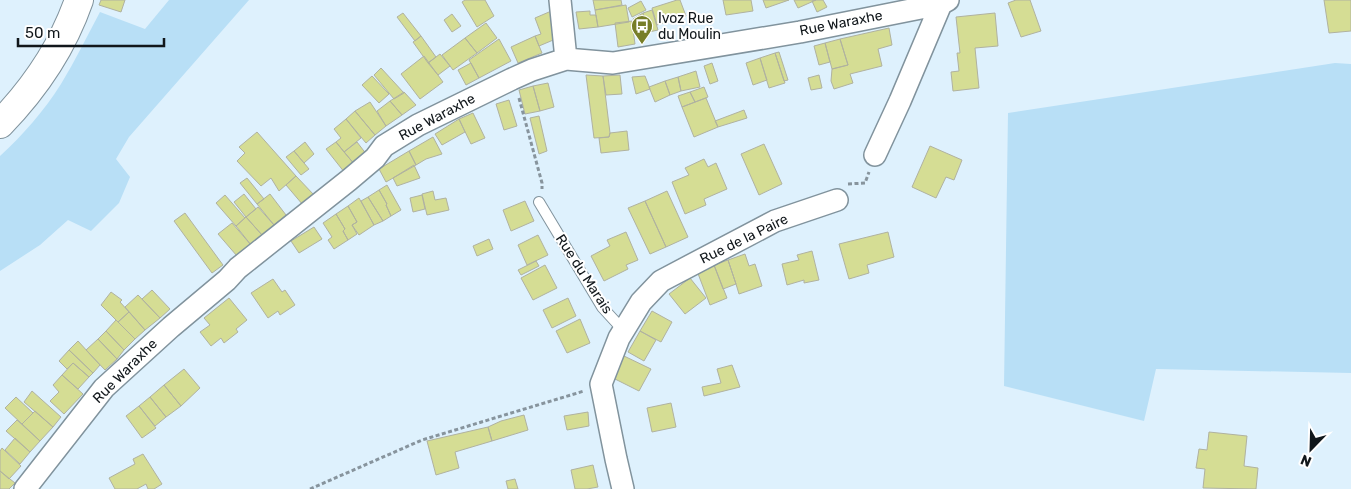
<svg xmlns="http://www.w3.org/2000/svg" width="1351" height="489" font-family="Rubik,sans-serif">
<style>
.green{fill:#b8dff6}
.building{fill:#d5dd94;stroke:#b0b2a0}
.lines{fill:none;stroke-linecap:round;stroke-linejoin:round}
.lane-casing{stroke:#81939d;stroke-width:12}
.street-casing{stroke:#81939d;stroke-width:24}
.secondary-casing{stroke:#81939d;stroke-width:30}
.path{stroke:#87949d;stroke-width:3;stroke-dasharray:4 2.5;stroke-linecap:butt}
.lane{stroke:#fff;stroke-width:10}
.street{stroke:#fff;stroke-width:21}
.secondary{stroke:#fff;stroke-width:28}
.labels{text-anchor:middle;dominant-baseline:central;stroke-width:4;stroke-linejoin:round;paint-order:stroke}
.poi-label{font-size:14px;fill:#11171b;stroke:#fff;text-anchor:start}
.street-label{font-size:14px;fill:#11171b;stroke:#fff}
</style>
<rect width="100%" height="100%" fill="#def1fd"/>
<path class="green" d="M169,0h80l-120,137 -13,22 14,18 -11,26 -28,28 -23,-11 -28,25 -40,26v-115c23,-21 44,-45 61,-72 14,-23 26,-48 39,-72l45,17z
M1335,63l16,1v309l-195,-4 -12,52 -140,-35 4,-273z"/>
<path class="building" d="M101,0h24l-4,12 -22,-7z
M465,0h20l9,16 -17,11 -15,-25z
M593,0h28l1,5 -27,5z
M677,0h3l6,16 -29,9 -5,-17z
M723,0h28l2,11 -27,4z
M763,0h26l-23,8z
M794,0h22l-18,8z
M816,0h7l4,7 -10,5 -5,-11z
M1016,0h14l11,31 -20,6 -13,-34z
M1324,0h27v31l-22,2z
M641,1l5,9 -14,7 -4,-9z
M626,5l3,17 -31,5 -3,-17z
M556,9l2,29 -19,8 -4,-10 6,-2 -6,-16z
M652,10l6,20 -9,2 -6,-19z
M590,11v4h6l2,12 -19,2 -3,-17z
M403,13l18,23 -6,5 -18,-24z
M643,13l3,11 -9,3 -4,-8z
M995,13l3,33 -23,2 4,40 -26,3 -2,-19 8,-1 -2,-18h3l-4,-36z
M452,14l9,12 -9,6 -8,-12z
M632,21l3,23 -17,3 -3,-24z
M486,23l11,15 -20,15 -12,-15z
M889,28l3,17 -14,4 4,17 -32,8 3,9 -19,6 -3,-8 1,-12 16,-4 -8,-26z
M421,36l15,21 -8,6 -15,-21z
M535,36l7,17 -24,10 -7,-16z
M465,38l12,15 -24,17 -11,-15z
M499,39l12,22 -32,17 -10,-18z
M840,39l8,26 -16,4 -7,-26z
M825,43l5,19 -11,3 -5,-19z
M779,52l9,28 -4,1 -9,-28z
M775,53l10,30 -16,5 -9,-30z
M440,54l10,12 -12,9 -10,-12z
M424,56l19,26 -23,17 -19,-25z
M760,58l7,22 -14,5 -7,-22z
M471,63l8,15 -13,7 -8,-15z
M712,63l6,18 -8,3 -6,-18z
M381,68l23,25 -10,6 -20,-24z
M696,71l4,16 -19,4 -3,-14z
M586,75l17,1 7,57 -1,4 -15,1z
M620,75l2,19 -16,1 -3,-19z
M819,75l3,13 -11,2 -3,-12z
M372,76l17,18 -10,9 -17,-18z
M645,76l5,13 -14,5 -4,-17z
M678,77l3,14 -11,4 -5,-14z
M665,81l5,14 -15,7 -6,-15z
M548,83l6,24 -14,4 -7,-25z
M533,86l7,25 -15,3 -6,-24z
M704,87l4,10 -13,5 -5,-10z
M404,92l12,13 -14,10 -12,-14z
M690,92l5,10 -13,5 -4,-11z
M706,98l12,29 -24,10 -12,-30z
M509,100l8,26 -13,4 -8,-26z
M390,101l12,14 -16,11 -9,-15z
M370,102l16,24 -11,9 -20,-24z
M744,110l3,8 -29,9 -3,-6z
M355,111l20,24 -9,8 -20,-24z
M473,113l12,25 -14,6 -12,-25z
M539,116l8,35 -8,3 -9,-36z
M346,119l15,19 -17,14 -8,-10 5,-4 -7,-9z
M459,119l6,13 -23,13 -7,-11z
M627,131l2,19 -28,3 -2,-15 10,-1 1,-4z
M257,132l39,44 -17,15 -8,-13 -10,8 -24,-25 8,-8 -6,-6z
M433,137l9,17 -16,5 -10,6 -7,-14z
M305,142l9,12 -10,9 -10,-12z
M336,142l19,23 -10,8 -19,-24z
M357,142l10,13 -12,10 -11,-13z
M764,144l18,40 -23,11 -18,-41z
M930,146l32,14 -8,20 -8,-3 -10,21 -24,-11z
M294,151l15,18 -8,6 -15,-18z
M409,151l7,14 -30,17 -7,-13z
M704,159l4,8 8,-4 11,26 -23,10 2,6 -21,9 -13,-32 17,-7 -4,-7z
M414,165l6,13 -23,8 -4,-8z
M296,176l18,19 -11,10 -17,-20z
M247,178l17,21 -7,5 -17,-21z
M387,185l14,25 -10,6 -5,-11 1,-1 -8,-14z
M379,190l8,14 -1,1 5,11 -8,5 -15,-24z
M433,191l2,9 11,-2 3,12 -22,5 -5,-21z
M667,191l21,46 -22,10 -21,-46z
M244,194l12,15 -10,8 -12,-15z
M270,194l16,21 -12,10 -17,-21z
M225,195l20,23 -9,8 -20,-23z
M422,195l3,14 -12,3 -3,-14z
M368,197l15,24 -9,4 -13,-24z
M359,198l15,27 -15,10 -7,-10 5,-3 -9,-16z
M525,201l9,20 -23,10 -8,-21z
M645,201l21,46 -16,7 -22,-46z
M348,206l9,16 -5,3 5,9 -9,6 -5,-9 2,-2 -9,-15z
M258,207l16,18 -12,10 -16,-18z
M185,213l38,52 -11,8 -38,-52z
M336,214l9,15 -2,2 5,9 -14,9 -6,-9 4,-3 -9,-14z
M246,217l16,18 -11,10 -15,-19z
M232,223l19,22 -14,11 -19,-22z
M314,227l8,12 -23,14 -8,-12z
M626,232l12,28 -12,5 2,4 -24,12 -13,-25 19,-10 -3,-6z
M888,232l6,25 -27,8 2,8 -20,6 -10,-35z
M538,235l10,20 -21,10 -9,-20z
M489,239l4,10 -16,7 -4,-10z
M812,251l7,29 -15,3v-3l-17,5 -5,-21 17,-4 -2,-5z
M745,254l4,12 6,-2 7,22 -23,8 -3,-10 -8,-24z
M728,260l8,24 -13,5 -9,-24z
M536,261l3,5 -18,9 -3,-5z
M545,265l12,23 -24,12 -12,-22z
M714,265l13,33 -17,7 -13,-34z
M690,278l16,20 -21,16 -16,-20z
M273,279l9,13 3,-2 10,15 -15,10 -2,-4 -10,7 -17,-25z
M152,290l18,19 -10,9 -18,-19z
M111,292l11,8 -2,2 9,10 -11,10 -17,-17z
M138,295l22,23 -15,12 -20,-23z
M229,298l18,22 -11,9 2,3 -14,11 -3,-5 -10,8 -11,-14 10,-7 -6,-7z
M568,298l8,18 -24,12 -9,-18z
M652,311l20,11 -11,20 -21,-11z
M129,312l16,18 -10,9 -17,-17z
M580,319l10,24 -23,10 -11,-22z
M116,320l19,19 -11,11 -18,-19z
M106,331l18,19 -7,9 -19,-20z
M640,331l16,9 -12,21 -16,-9z
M98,339l19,20 -12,11 -19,-20z
M78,341l22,24 -7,8 -24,-23z
M69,350l24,23 -4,4 -16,-14 -6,6 -8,-8z
M624,356l27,13 -12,22 -26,-13z
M73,363l16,14 -11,12 -16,-14z
M732,365l8,22 -36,9 -2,-9 19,-4 -4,-14z
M184,369l16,19 -19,18 -17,-21z
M62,375l21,19 -19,20 -14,-13 9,-9 -6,-7z
M164,385l17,21 -15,11 -16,-20z
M32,391l29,26 -8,10 -29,-25z
M16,397l17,16 -11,11 -17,-16z
M150,397l16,20 -11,9 -16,-20z
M671,403l5,24 -24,5 -5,-24z
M139,406l17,22 -14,10 -16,-22z
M35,411l18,16 -13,14 -18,-17z
M588,412l1,14 -22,4 -3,-14z
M524,415l4,15 -36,11 -4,-14 13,-6z
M17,420l23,21 -10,11 -24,-21z
M488,427l4,14 -37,11 4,16 -23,7 -9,-34z
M1209,432l38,4 -3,30 14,2 -2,21 -53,-1 2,-19 -9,-1 3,-19 8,1z
M15,438l15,14 -10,12 -15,-14z
M2,448l19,18 -12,13 -9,-8v-20z
M143,454l19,30 -8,5h-6l-2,-5 -9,5h-22l-6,-11 26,-14 -2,-5z
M593,465l5,22 -11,2h-12l-4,-19z
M0,471l15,12 -6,6h-9z
M515,479l3,10h-10l-2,-8z"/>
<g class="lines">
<g class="lane-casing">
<path id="lane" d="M539,202l63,105 22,24"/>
</g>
<g class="street-casing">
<path id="street" d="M560,0l6,59
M875,155l25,-54 41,-97
M25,489l79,-101 67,-61 56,-47 11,-12 111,-88 26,-22 9,-12 34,-21 94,-46 20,-9 34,-11 47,4 18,-3 169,-28 141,-28 7,-4
M623,489l-7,-30 -15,-75 18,-46 22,-36 20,-21 114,-60 62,-21"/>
</g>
<g class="secondary-casing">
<path id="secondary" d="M0,124c34,-35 63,-78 79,-124"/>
</g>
<path class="path" d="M519,98l23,85v6
M848,184l17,-1 4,-11
M310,489l112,-49 162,-49"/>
<use href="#lane" class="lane"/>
<use href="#street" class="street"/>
<use href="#secondary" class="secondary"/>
</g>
<defs>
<g id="bus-pin" transform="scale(1.125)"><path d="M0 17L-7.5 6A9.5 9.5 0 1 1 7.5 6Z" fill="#777e28" stroke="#fff"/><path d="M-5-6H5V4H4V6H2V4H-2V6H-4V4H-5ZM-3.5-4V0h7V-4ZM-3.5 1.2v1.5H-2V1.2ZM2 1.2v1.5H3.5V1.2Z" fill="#fff"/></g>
</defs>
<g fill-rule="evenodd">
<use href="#bus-pin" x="642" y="26"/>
</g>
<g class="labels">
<g class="poi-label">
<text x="658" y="18">Ivoz Rue<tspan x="658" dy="16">du Moulin</tspan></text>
</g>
<g class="street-label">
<text transform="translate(841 23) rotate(-11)">Rue Waraxhe</text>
<text transform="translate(437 117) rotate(-28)">Rue Waraxhe</text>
<text transform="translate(744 239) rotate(-26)">Rue de la Paire</text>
<text transform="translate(584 274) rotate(57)">Rue du Marais</text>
<text transform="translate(125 371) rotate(-45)">Rue Waraxhe</text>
</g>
</g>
<g transform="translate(1311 449) rotate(203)" stroke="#ffffff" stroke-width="4" paint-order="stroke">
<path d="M0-4L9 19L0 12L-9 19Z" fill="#11171b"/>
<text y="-8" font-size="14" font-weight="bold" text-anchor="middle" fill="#11171b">N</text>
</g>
<path d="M18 38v8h146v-8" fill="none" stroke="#11171b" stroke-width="2.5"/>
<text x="25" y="38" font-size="15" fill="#11171b" stroke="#ffffff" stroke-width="4" paint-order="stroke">50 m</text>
</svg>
